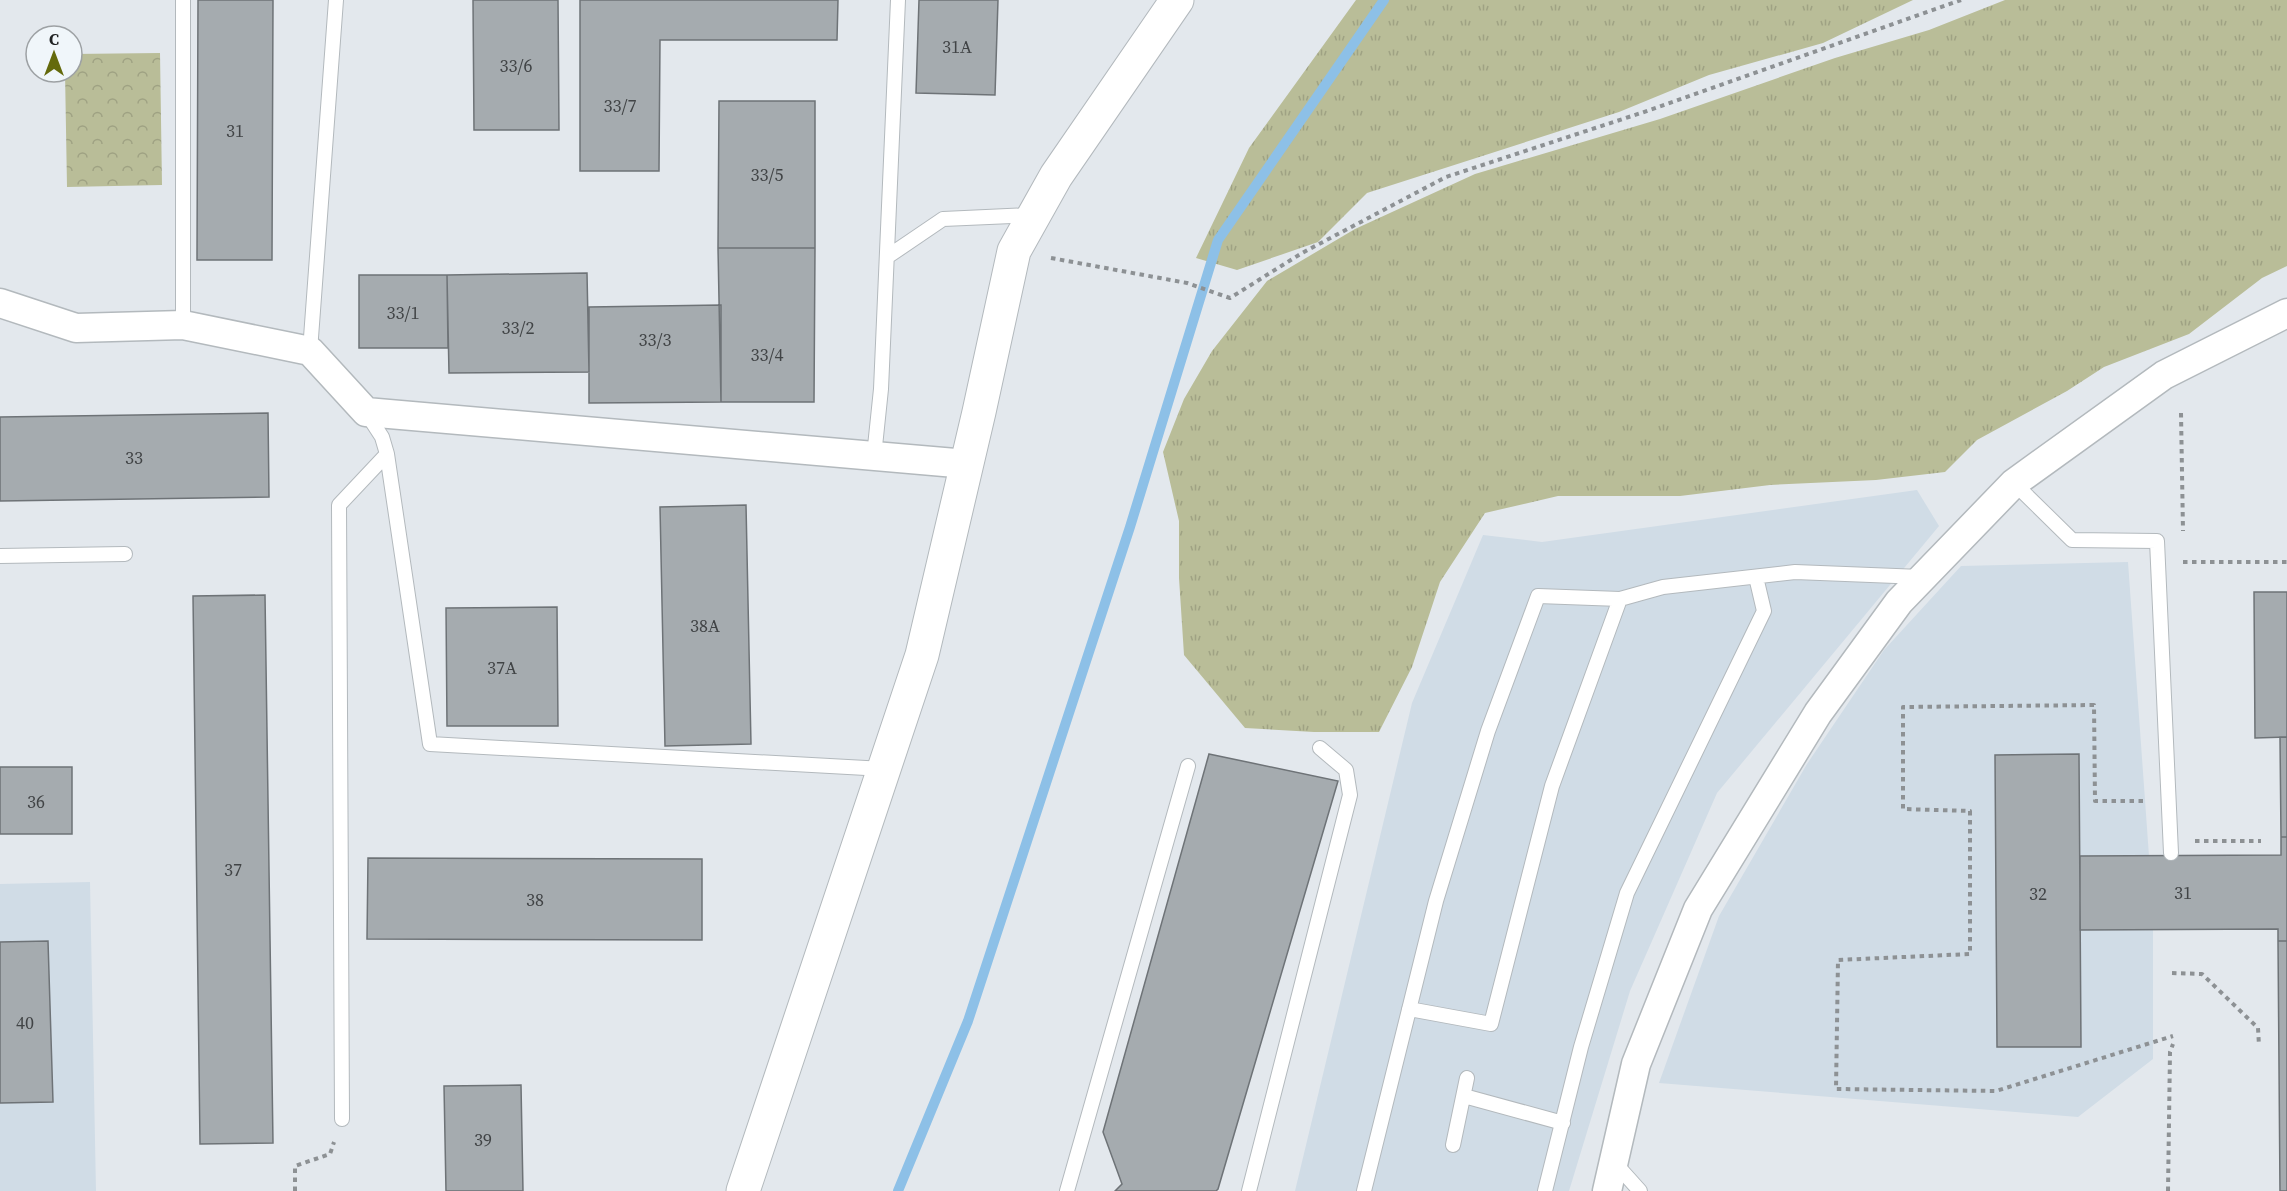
<svg xmlns="http://www.w3.org/2000/svg" width="2287" height="1191" font-family="'Source Serif 4',serif">
<style>
.built{fill:#d0dce6}
.grass{fill:url(#grass-tufts)}
.park{fill:url(#park-crowns)}
.lines{fill:none;stroke-linecap:round;stroke-linejoin:round}
.stream{stroke:#8dc0e7;stroke-width:10}
.building{fill:#a5abaf;stroke:#6e7377;stroke-width:1.5}
.lane-casing{stroke:#b3b9bd;stroke-width:16}
.street-casing{stroke:#b3b9bd;stroke-width:31}
.secondary-casing{stroke:#b3b9bd;stroke-width:35}
.path{stroke:#8d9194;stroke-width:4;stroke-dasharray:4.5 4.5;stroke-linecap:butt}
.lane{stroke:#fff;stroke-width:14}
.street{stroke:#fff;stroke-width:28}
.secondary{stroke:#fff;stroke-width:33}
.labels{text-anchor:middle;dominant-baseline:central;stroke-width:5;stroke-linejoin:round;paint-order:stroke}
.number-label{font-size:18px;fill:#414446}
</style>
<defs>
<pattern id="grass-tufts" width="24" height="20" patternUnits="userSpaceOnUse" patternTransform="scale(1.5)"><rect width="24" height="20" fill="#b9bd98"/><path d="M3 7l-1-3M5 7V3M7 7l1-3M15 17l-1-3M17 17v-4M19 17l1-3" fill="none" stroke="#9fa283"/></pattern>
<pattern id="park-crowns" width="20" height="18" patternUnits="userSpaceOnUse" patternTransform="scale(1.5)"><rect width="20" height="18" fill="#b9bd98"/><path d="M2 6a3 3 0 1 1 6 0M12 15a3 3 0 1 1 6 0" fill="none" stroke="#9fa283"/></pattern>
</defs>
<rect width="100%" height="100%" fill="#e3e8ed"/>
<path class="built" d="M1917,490l22,36 -222,267 -87,198 -61,200h-274l117,-488 71,-168 59,7z
M2128,562l21,294h-69v73h73v130l-75,58 -419,-34 60,-167 88,-152 77,-114 77,-84z
M90,882l6,309h-96v-307z"/>
<path class="grass" d="M1356,0h557l-90,43 -114,32 -90,37 -252,81 -49,49 -81,28 -41,-12 53,-110z
M2005,0h282v266l-25,12 -73,56 -85,33 -37,24 -90,49 -32,32 -69,8 -106,5 -90,11h-122l-73,17 -45,69 -28,85 -33,65h-65l-69,-4 -61,-73 -5,-77v-57l-16,-69 21,-53 28,-48 55,-70 88,-52 120,-55 185,-55 175,-61 94,-28z"/>
<path class="park" d="M160,53l2,132 -95,2 -2,-115h7v-18z"/>
<g class="lines">
<path class="stream" d="M898,1191l70,-170 162,-494 88,-287 166,-240"/>
</g>
<path class="building" d="M198,0h75l-1,260h-75z
M473,0h85l1,130h-85z
M580,0h258l-1,40h-177l-1,131h-79z
M919,0h79l-3,95 -79,-2z
M719,101h96v147h-97z
M718,248h97l-1,154h-93z
M587,273l2,99 -140,1 -2,-98z
M359,275h88l1,73h-89z
M721,305v97l-132,1v-96z
M268,413l1,84 -269,4v-84z
M746,505l5,239 -86,2 -5,-239z
M2254,592h33v145l-32,1z
M265,595l8,548 -73,1 -7,-548z
M557,607l1,119h-111l-1,-118z
M2280,737h7v100h-6z
M1209,754l129,27 -120,408 -2,2h-101l7,-7 -19,-52z
M2079,754l2,293h-84l-2,-292z
M0,767h72v67h-72z
M2281,837h6v104h-9v-12l-198,1v-74l201,-1z
M368,858l334,1v81l-335,-1z
M48,941l5,161 -53,1v-161z
M2278,941h9v250h-7z
M521,1085l2,106h-77l-2,-105z"/>
<g class="lines">
<g class="lane-casing">
<path id="lane" d="M183,0v325
M887,257l56,-38 89,-4
M310,351l26,-351
M367,414l15,23 5,17 43,290 454,25
M874,456l7,-67 17,-389
M2014,483l58,57 85,1 14,312
M0,556l125,-2
M1409,1009l82,15 61,-238 68,-187
M1464,1096l99,27
M342,1119l-3,-614 48,-51
M1453,1145l14,-67
M1614,1162l26,29
M1067,1191l121,-425
M1249,1191l101,-396 -4,-25 -26,-22
M1364,1191l72,-290 52,-170 50,-135 82,3 43,-12 132,-15 126,5
M1545,1191l36,-144 46,-154 137,-282 -8,-34"/>
</g>
<g class="street-casing">
<path id="street" d="M0,303l76,25 107,-3 127,26 56,61 601,52
M1607,1191l29,-127 62,-155 120,-196 81,-111 115,-119 150,-108 123,-62"/>
</g>
<g class="secondary-casing">
<path id="secondary" d="M743,1191l179,-536 57,-243 35,-161 42,-75 121,-176"/>
</g>
<path class="path" d="M1051,258l136,25 43,15 72,-45 144,-76 195,-64 320,-113
M2181,413l2,118
M2183,562h104
M2143,801h-48l-1,-96 -191,2v102l67,2v143l-132,6 -2,129 160,2 177,-55
M2195,841h66
M2172,973l30,1 56,54 1,18
M295,1191v-25l35,-12 4,-12
M2168,1191l2,-139 3,-8"/>
<use href="#lane" class="lane"/>
<use href="#street" class="street"/>
<use href="#secondary" class="secondary"/>
</g>
<g class="labels">
<g class="number-label">
<text x="957" y="46">31А</text>
<text x="516" y="65">33/6</text>
<text x="620" y="105">33/7</text>
<text x="235" y="130">31</text>
<text x="767" y="174">33/5</text>
<text x="403" y="312">33/1</text>
<text x="518" y="327">33/2</text>
<text x="655" y="339">33/3</text>
<text x="767" y="354">33/4</text>
<text x="134" y="457">33</text>
<text x="705" y="625">38А</text>
<text x="502" y="667">37А</text>
<text x="36" y="801">36</text>
<text x="233" y="869">37</text>
<text x="2183" y="892">31</text>
<text x="2038" y="893">32</text>
<text x="535" y="899">38</text>
<text x="25" y="1022">40</text>
<text x="483" y="1139">39</text>
</g>
</g>
<g transform="translate(54 54)"><circle r="28" fill="#f0f6fa" stroke="#9da1a4" stroke-width="1.5"/>
<path d="M0-4.5L10 22L0 15L-10 22Z" fill="#646a0c"/>
<text y="-9" font-size="16" font-weight="bold" text-anchor="middle" fill="#202223">С</text>
</g>
</svg>
